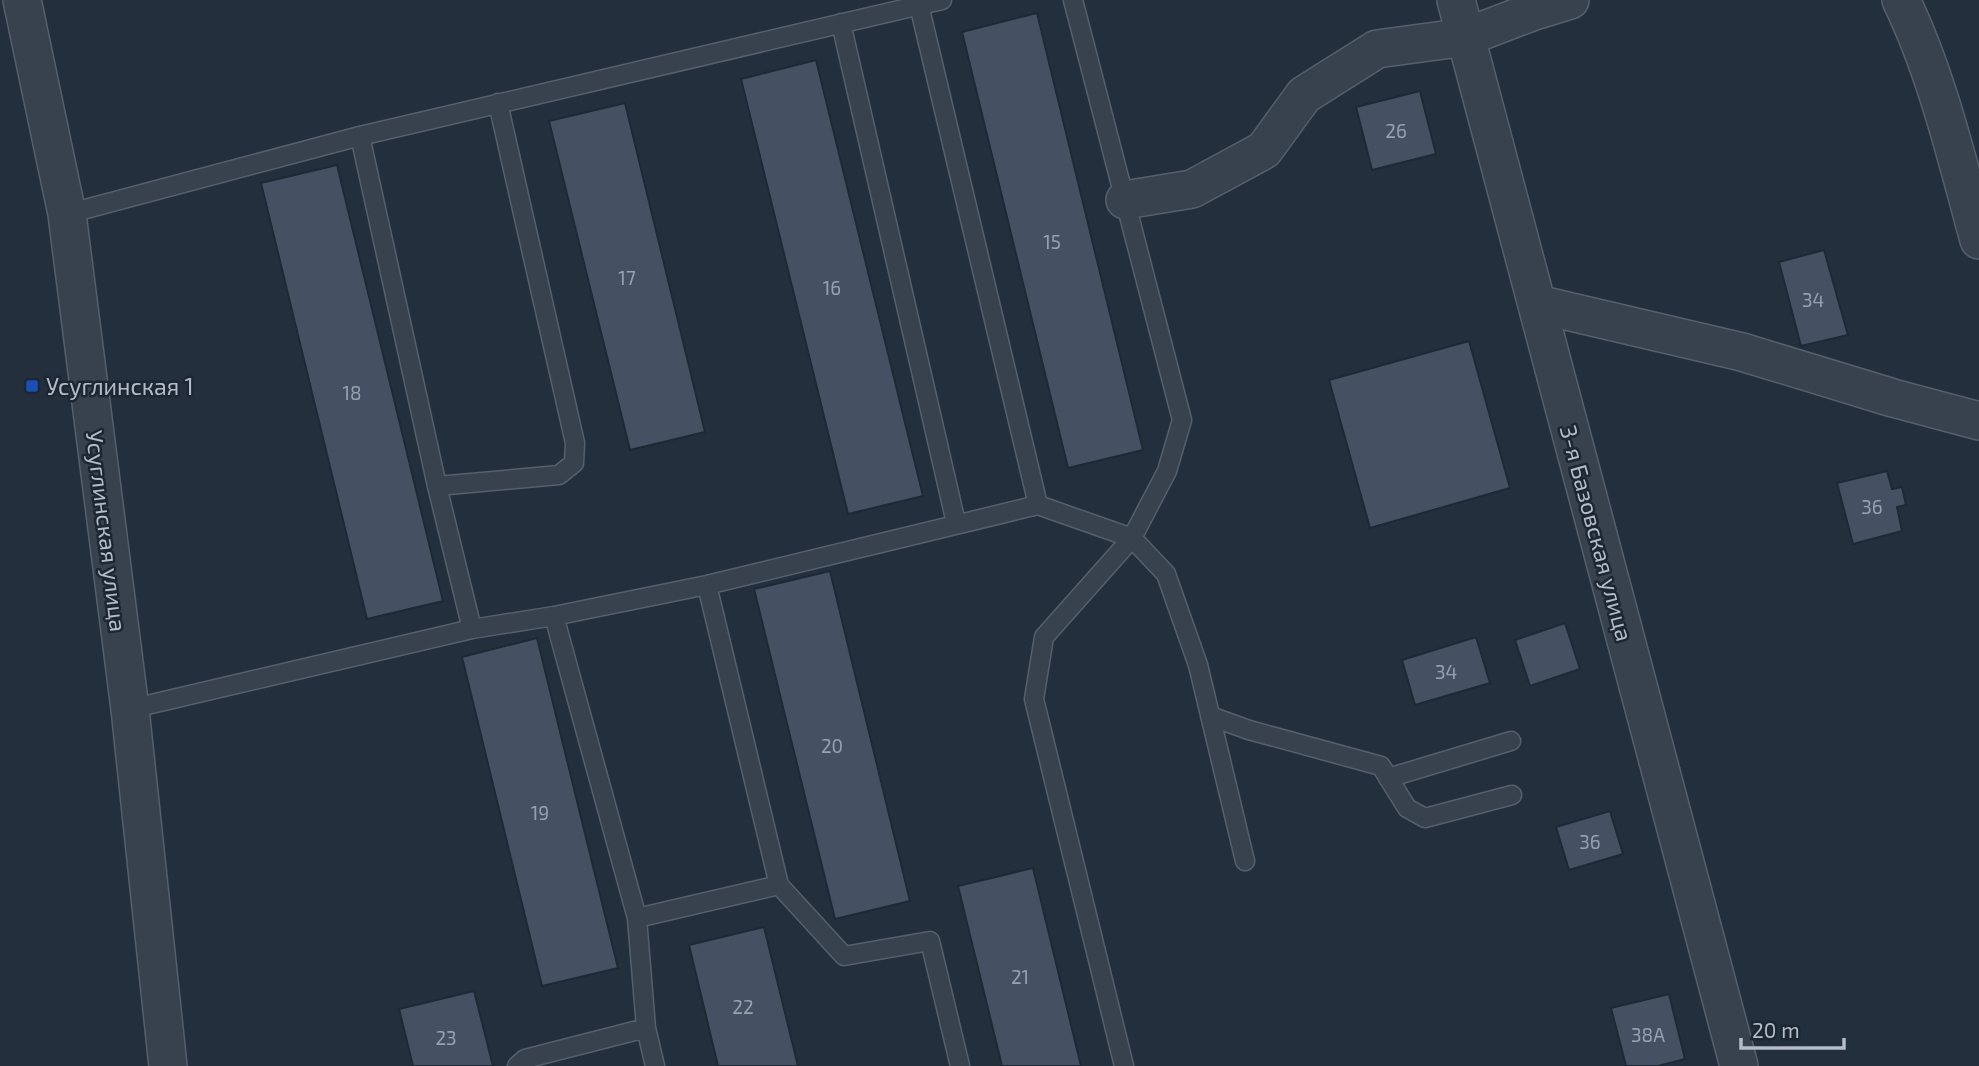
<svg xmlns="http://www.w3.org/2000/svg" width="1979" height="1066" font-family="'Exo 2',sans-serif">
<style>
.building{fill:#455162;stroke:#1f2835;stroke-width:2}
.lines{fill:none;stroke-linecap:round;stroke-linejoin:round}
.lane-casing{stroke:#565f6c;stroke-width:21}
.street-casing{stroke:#565f6c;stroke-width:40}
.lane{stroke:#38414e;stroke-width:18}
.street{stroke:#38414e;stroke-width:37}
.transit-dot{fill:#1a4fb4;stroke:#1d2633;stroke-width:2.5}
.labels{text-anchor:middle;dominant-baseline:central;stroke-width:5;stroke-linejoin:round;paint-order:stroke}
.number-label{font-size:19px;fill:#98a1af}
.poi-label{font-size:23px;fill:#b4bcc9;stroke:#1d2633;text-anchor:start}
.street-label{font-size:23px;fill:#b4bcc9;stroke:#1d2633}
</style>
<rect width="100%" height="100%" fill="#242f3e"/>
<path class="building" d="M1037,13l106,437 -75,18 -106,-436z
M816,60l107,436 -75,18 -107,-435z
M1420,91l16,63 -64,16 -16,-63z
M625,103l80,329 -75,18 -81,-329z
M337,165l106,436 -76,18 -106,-436z
M1824,250l24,85 -47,11 -22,-84z
M1469,341l41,147 -140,40 -41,-148z
M1887,471l5,18 10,-2 4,18 -9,2 5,24 -49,13 -16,-61z
M830,571l80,330 -75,18 -81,-330z
M1565,623l15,46 -50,17 -15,-46z
M1476,637l14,46 -75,22 -13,-45z
M537,638l81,330 -76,18 -80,-329z
M1610,811l13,43 -54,16 -13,-43z
M1033,868l48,198h-79l-44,-180z
M764,927l34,139h-80l-29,-121z
M474,991l19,75h-80l-14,-57z
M1669,994l16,65 -27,7h-32l-15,-58z"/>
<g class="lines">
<g class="lane-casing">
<path id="lane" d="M1073,0l109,420 -15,51 -35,67 -88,99 -10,62 90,367
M919,5l119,500
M841,23l115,500
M360,136l77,350 35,143
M67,214l293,-78 582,-136
M437,486l122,-11 15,-12 1,-20 -77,-340
M707,585l72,300 65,71 86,-15 30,125
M554,616l83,302 9,110 9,38
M130,709l342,-80 82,-13 153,-31 331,-80 94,33 34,36 32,91 47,196
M1210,716l39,14 132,36 26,42 18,10 87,-23
M1388,778l123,-37
M637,918l142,-33
M517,1066l8,-7 121,-31"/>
</g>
<g class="street-casing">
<path id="street" d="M22,0l45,214 63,495 38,357
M1456,0l283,1066
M1901,0c36,74 56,160 78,240
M1125,200l67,-11 72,-39 40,-55 73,-46 89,-12 68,-26 36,-11
M1537,304l205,48 151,46 86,23"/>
</g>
<use href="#lane" class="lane"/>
<use href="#street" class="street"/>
</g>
<rect class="transit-dot" x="25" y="379" width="14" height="14" rx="3.5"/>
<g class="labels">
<g class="number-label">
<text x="1396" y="130">26</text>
<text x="1052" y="241">15</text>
<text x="627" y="277">17</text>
<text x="832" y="287">16</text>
<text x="1813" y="299">34</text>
<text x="352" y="392">18</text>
<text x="1872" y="506">36</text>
<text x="1446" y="671">34</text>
<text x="832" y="745">20</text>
<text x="540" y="812">19</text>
<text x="1590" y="841">36</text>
<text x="1020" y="976">21</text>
<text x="743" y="1006">22</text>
<text x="1648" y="1034">38А</text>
<text x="446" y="1037">23</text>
</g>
<g class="poi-label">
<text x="46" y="386">Усуглинская 1</text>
</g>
<g class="street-label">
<text transform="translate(107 531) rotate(83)">Усуглинская улица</text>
<text transform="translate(1597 533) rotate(75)">3-я Базовская улица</text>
</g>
</g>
<path d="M1741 1038v10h103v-10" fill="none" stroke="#b4bcc9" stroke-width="3.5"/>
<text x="1752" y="1038" font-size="21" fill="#b4bcc9" stroke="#1d2633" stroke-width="5" paint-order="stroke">20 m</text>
</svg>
